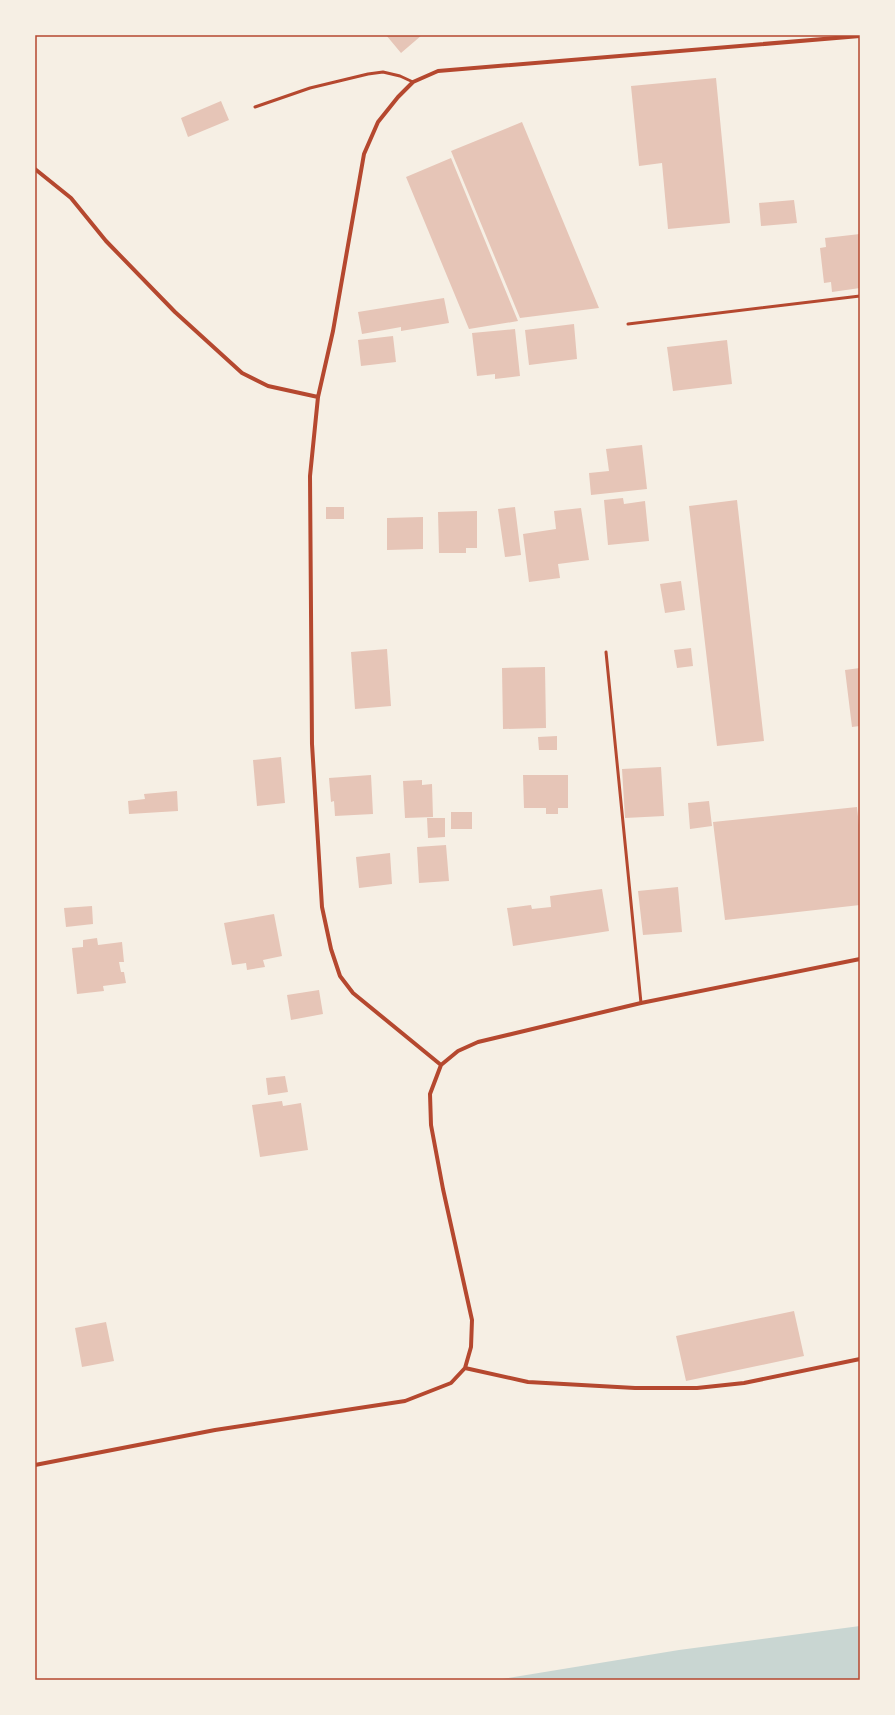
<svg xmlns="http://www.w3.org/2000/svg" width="895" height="1715" font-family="Montserrat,sans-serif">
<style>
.water{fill:#c9d6d2}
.building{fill:#e6c5b7}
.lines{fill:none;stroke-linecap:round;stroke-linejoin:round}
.service{stroke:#b5482f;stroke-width:3}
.minor{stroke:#b5482f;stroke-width:4}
.neatline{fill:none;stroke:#b5482f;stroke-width:1.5}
</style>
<rect width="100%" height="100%" fill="#f6efe4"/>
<path class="water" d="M860,1626v54h-364l183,-30z"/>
<path class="building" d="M386,35h36l-21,18z
M716,78l14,145 -62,6 -6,-66 -23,3 -8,-80z
M221,101l8,19 -41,17 -7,-19z
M522,122l77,186 -79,10 -69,-167z
M451,158l67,163 -49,8 -63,-152z
M794,200l3,23 -36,3 -2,-23z
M860,234v54l-28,4 -1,-10 -7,1 -4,-35 6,-1 -1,-9z
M444,298l5,25 -48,8v-4l-39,7 -4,-22z
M574,324l3,35 -48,6 -4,-35z
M515,329l5,47 -25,3v-5l-18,2 -5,-43z
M393,336l3,26 -35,4 -3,-26z
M727,340l5,44 -59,7 -6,-44z
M642,445l5,44 -56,6 -2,-22 20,-2 -3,-22z
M623,498l1,6 21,-3 4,40 -41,4 -4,-45z
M737,500l27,241 -47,5 -28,-240z
M326,507h18v12h-18z
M515,507l6,48 -16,2 -7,-48z
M581,508l8,52 -31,4 2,14 -31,4 -6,-48 33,-5 -2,-18z
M477,511v37h-11v5h-27l-1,-41z
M423,517v32l-36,1v-32z
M681,581l4,29 -20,3 -5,-29z
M691,648l2,18 -16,2 -3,-18z
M387,649l4,57 -36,3 -4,-57z
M545,667l1,61 -43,1 -1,-61z
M860,668v58l-8,1 -7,-57z
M557,736v14h-18l-1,-13z
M281,757l4,46 -28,3 -4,-46z
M661,767l3,49 -39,2 -3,-49z
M371,775l2,39 -38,2 -1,-15 -3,1 -2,-24z
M523,775h45v33h-10v6h-12v-6h-22z
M422,780v5l10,-1 1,33 -28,1 -2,-37z
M177,791l1,20 -49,3 -1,-13 17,-2 -1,-5z
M709,801l3,25 -22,3 -2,-26z
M857,807l3,28v70l-135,15 -12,-98z
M451,812h21v17h-21z
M427,818h18v19l-17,1z
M446,845l3,36 -30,2 -2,-36z
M390,853l2,31 -33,4 -3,-31z
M678,887l4,45 -39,3 -5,-44z
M602,889l7,42 -96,15 -6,-38 24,-3 1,4 19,-2 -1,-11z
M92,906l1,18 -27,3 -2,-19z
M274,914l8,42 -19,4 2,7 -18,3 -1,-7 -14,2 -8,-42z
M97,938l1,7 24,-3 2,20h-5l2,10h3l2,11 -23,3 1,5 -27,3 -5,-46 11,-1v-7z
M319,990l4,24 -32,6 -4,-25z
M285,1076l3,16 -20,3 -2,-17z
M282,1101l1,5 18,-3 7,47 -48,7 -8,-52z
M794,1311l10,45 -118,25 -10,-45z
M106,1322l8,39 -32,6 -7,-39z"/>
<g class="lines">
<path class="service" d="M255,107l55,-19 58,-14 15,-2 17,4 13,6
M628,324l232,-28
M606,652l35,351"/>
<path class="minor" d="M35,169l36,29 35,43 69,71 67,61 26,13 50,11
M441,1065l-88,-72 -13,-17 -9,-27 -9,-42 -10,-163 -2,-268 8,-79 15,-66 31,-177 14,-32 20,-25 15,-15 25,-11 422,-35
M465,1368l63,14 107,6h62l47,-5 116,-24
M35,1465l180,-35 190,-29 46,-18 14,-15 6,-21 1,-27 -29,-131 -12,-64 -1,-31 11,-29 17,-14 20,-9 163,-39 219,-44"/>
</g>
<rect width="895" height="1715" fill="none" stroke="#f6efe4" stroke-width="72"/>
<rect x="36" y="36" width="823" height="1643" class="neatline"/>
</svg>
